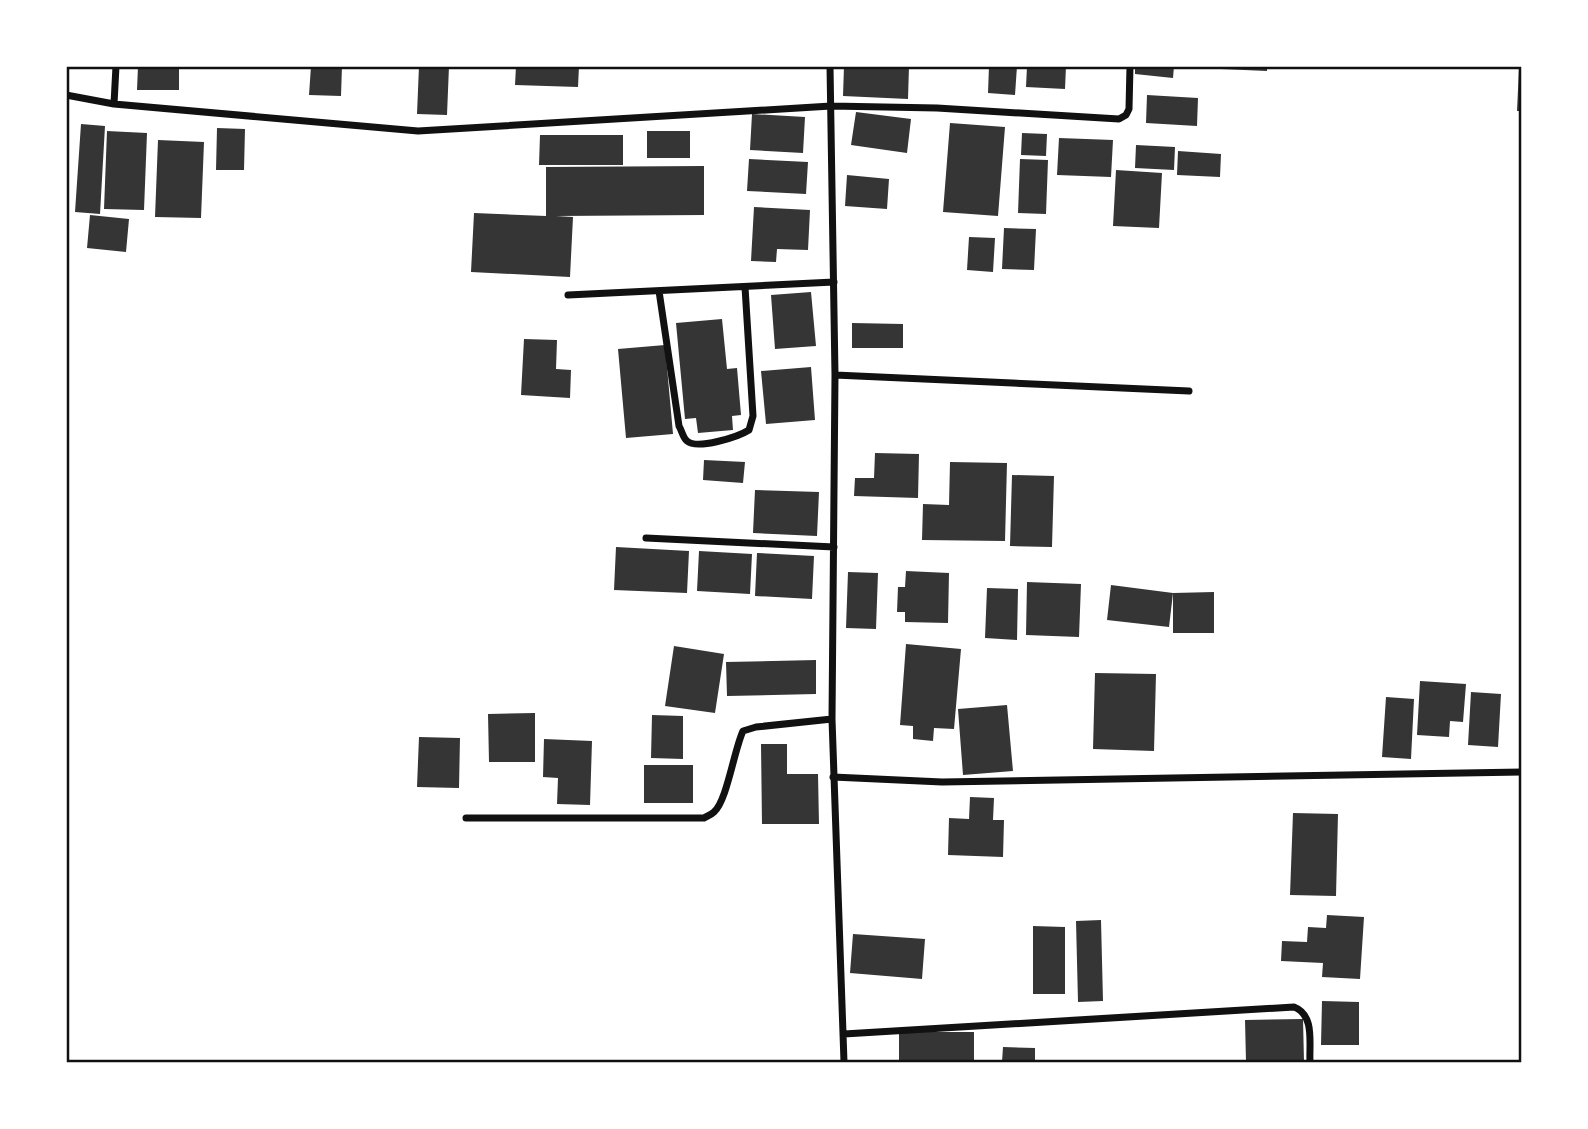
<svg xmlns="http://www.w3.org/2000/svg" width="1588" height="1129" font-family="Figtree,sans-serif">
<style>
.building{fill:#353535}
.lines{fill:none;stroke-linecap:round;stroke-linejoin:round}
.minor{stroke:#111;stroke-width:7}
.neatline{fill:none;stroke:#111;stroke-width:2.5}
</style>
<rect width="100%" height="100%" fill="#fff"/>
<path class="building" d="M138,66h41v24h-42z
M311,66h31l-1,30 -32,-1z
M419,66h30l-2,49 -30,-1z
M516,66h63l-1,21 -63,-2z
M844,66h65l-1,33 -65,-3z
M989,66h28l-2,29 -27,-2z
M1027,66h39l-1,23 -39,-2z
M1135,66h39l-1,12 -38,-4z
M1221,66h46v5l-46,-2z
M1519,68h3v43h-5z
M1147,95l51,3 -1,28 -51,-3z
M856,112l55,7 -4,34 -56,-8z
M752,114l53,3 -2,36 -53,-3z
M950,123l55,4 -7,89 -55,-4z
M81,124l24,2 -5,88 -25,-2z
M217,128l28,1 -1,41h-28z
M107,131l40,2 -3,77 -40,-1z
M647,131h43v27h-43z
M1022,133l25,1 -1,22 -25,-1z
M540,135h83v30h-84z
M1059,138l54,2 -2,37 -54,-2z
M158,140l46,2 -3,76 -46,-1z
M1136,145l39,2 -1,23 -39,-2z
M1178,151l43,3 -1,23 -43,-2z
M749,159l59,3 -2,32 -59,-3z
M1020,159l28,1 -2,54 -28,-1z
M704,166v49l-148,1 17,1 -3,60 -99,-5 3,-59 72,3v-49z
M1116,170l46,3 -3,55 -46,-2z
M847,175l42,4 -2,30 -42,-3z
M754,207l56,3 -2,40 -31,-1 -1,13 -25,-1z
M90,215l39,4 -3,33 -39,-4z
M1004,228l32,1 -2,41 -32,-1z
M969,237l26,1 -2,34 -26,-2z
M811,292l5,54 -41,3 -4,-54z
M722,319l5,50 10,-1 4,47 -9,1 1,14 -35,3 -2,-15 -11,1 -9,-96z
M852,323l51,1v24h-51z
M524,339l33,1 -1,29 15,1 -1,28 -49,-3z
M665,345l8,89 -47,4 -8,-89z
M811,367l4,53 -49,4 -5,-53z
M875,453l44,1 -1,44 -64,-2 1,-18h19z
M704,460l41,2 -2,21 -40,-3z
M950,462l57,1 -2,78 -83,-1 1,-36 26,1z
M1012,475l42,1 -2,71 -42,-1z
M755,490l64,2 -2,44 -64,-3z
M616,547l73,4 -2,42 -73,-3z
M699,551l53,3 -2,40 -53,-3z
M757,553l57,3 -2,43 -57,-3z
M906,571l43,2 -1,50 -43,-1v-10h-8l1,-25h7z
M848,572l30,1 -2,56 -30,-1z
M1027,582l54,2 -2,53 -53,-2z
M1111,585l62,8 -4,34 -62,-7z
M987,588l31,1 -1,51 -32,-2z
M1214,592v41h-41v-40z
M906,644l55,5 -7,80 -20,-1 -1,13 -20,-2v-13l-13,-1z
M674,646l50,8 -9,59 -50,-7z
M816,660v34l-89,2 -1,-34z
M1095,673l61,1 -2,77 -61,-2z
M1420,681l46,3 -3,38 -13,-1 -1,16 -32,-2z
M1471,692l30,2 -3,53 -30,-2z
M1386,697l28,2 -3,60 -29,-2z
M1007,705l6,66 -50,4 -5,-66z
M535,713v49h-46l-1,-48z
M652,715l31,1v43l-32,-1z
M419,737l41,1 -1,50 -42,-1z
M544,739l48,2 -2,64 -33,-1 1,-26 -15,-1z
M761,744h26v30h31l1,50h-57z
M644,765h49v38h-49z
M970,797l24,1 -1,22h11l-1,37 -55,-2 1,-37 20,1z
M1293,813l45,1 -2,82 -46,-1z
M1327,915l37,2 -4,62 -38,-2 1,-14 -42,-2 1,-20 25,1 1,-15 18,1z
M1101,920l2,81 -25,1 -2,-81z
M1033,926l32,1v67h-32z
M853,934l72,5 -3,40 -72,-6z
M1322,1001l37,1v43h-38z
M1303,1019l1,43h-58l-1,-42z
M899,1032h75v30h-75z
M1003,1047l32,1v14h-33z"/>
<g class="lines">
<path class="minor" d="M830,66l5,309 -3,344 12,343
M66,95l48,9 304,27 413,-25 106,2 182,11 7,-4 3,-6 1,-43
M114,104l2,-38
M659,291l20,135c3,5 4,12 8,15 10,9 51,-4 62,-11l4,-14 -8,-129
M568,295l266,-13
M835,375l354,16
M646,538l188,9
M833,777l109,5 580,-10
M466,818h238c3,-2 7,-3 10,-6 13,-11 20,-62 29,-81l13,-4 76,-8
M844,1034l450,-27c21,8 15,36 16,55"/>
</g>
<rect width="1588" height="1129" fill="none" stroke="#ffffff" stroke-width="136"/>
<rect x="68" y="68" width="1452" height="993" class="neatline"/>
</svg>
